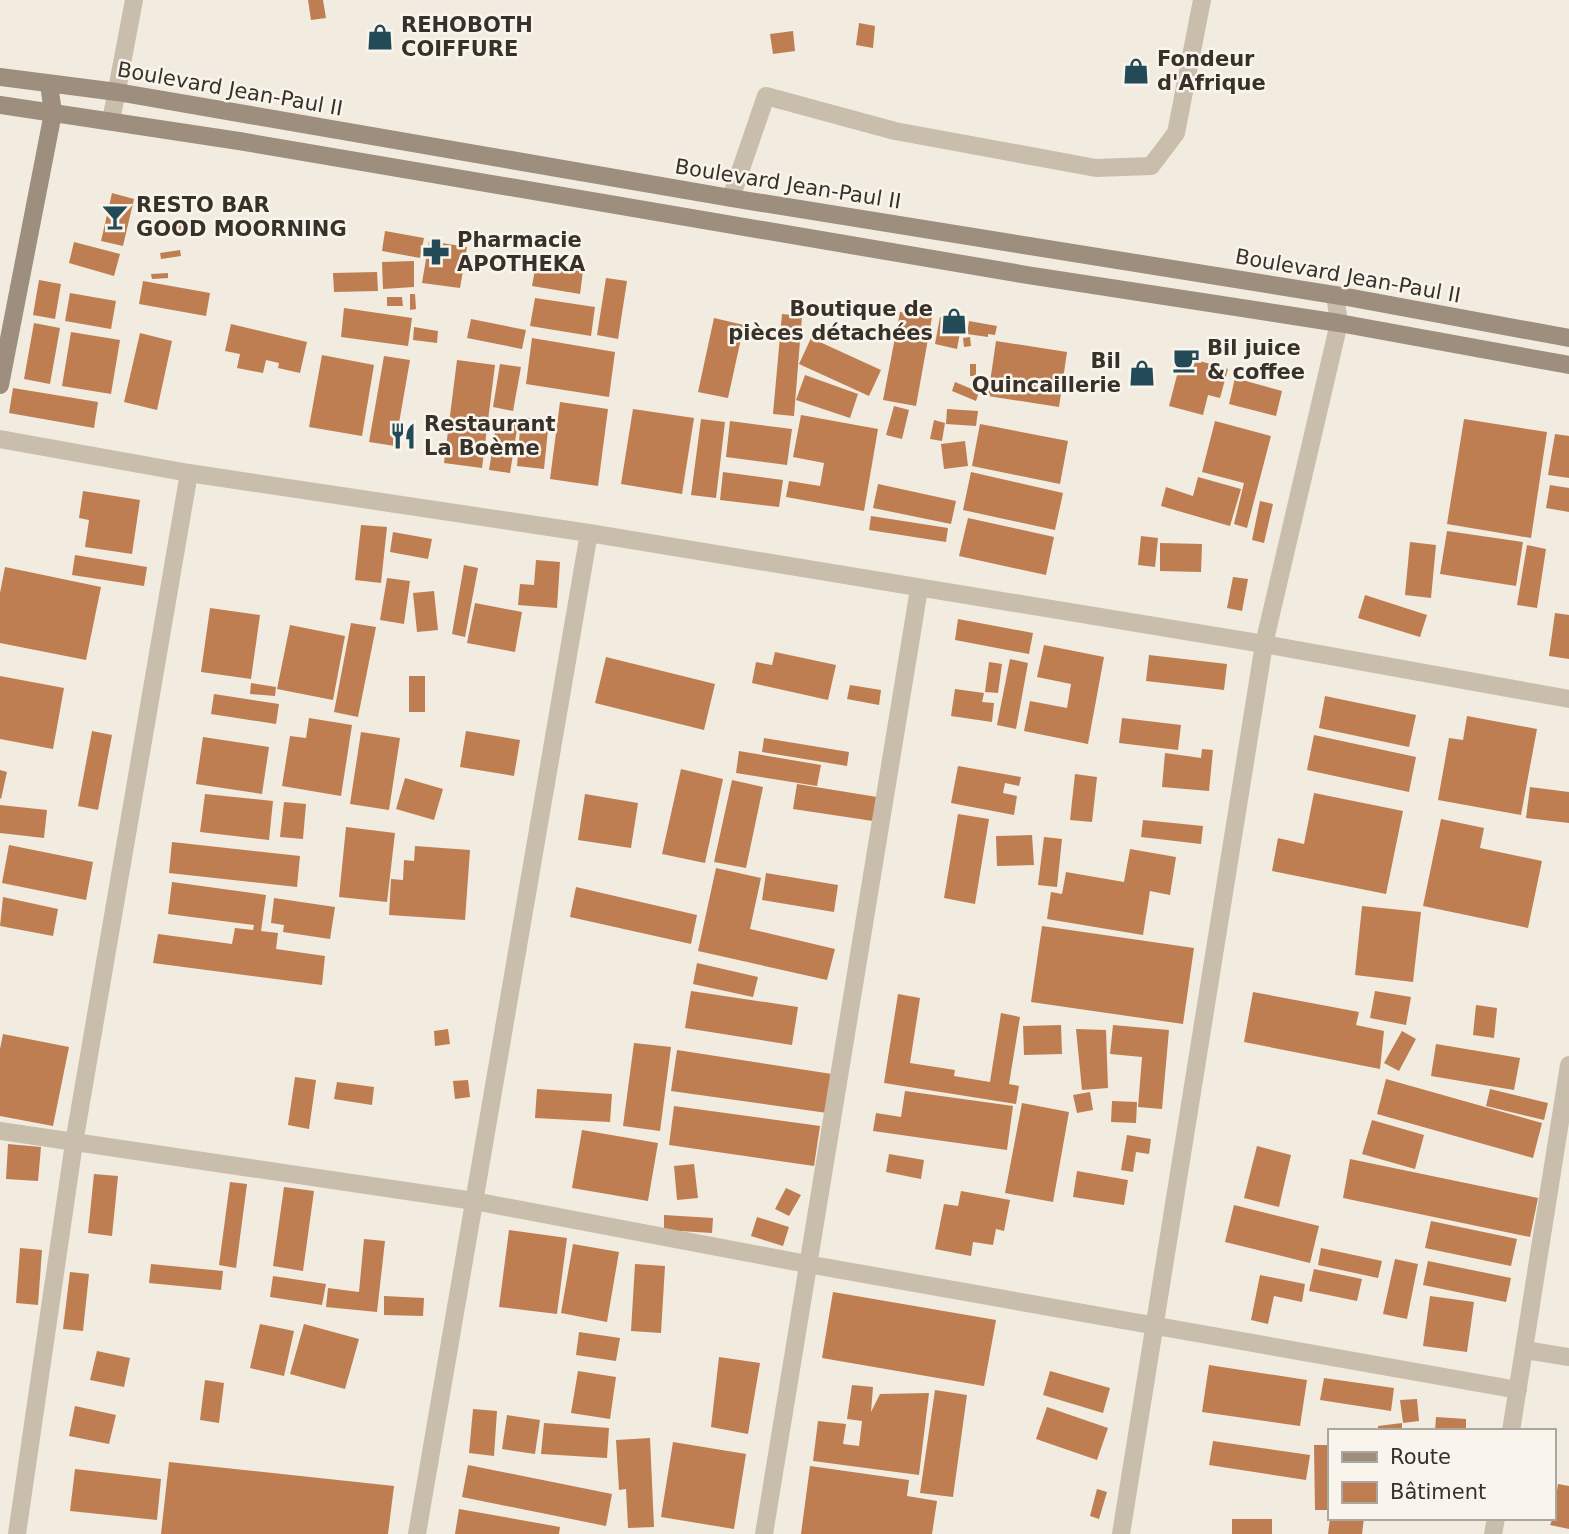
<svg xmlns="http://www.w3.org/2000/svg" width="1569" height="1534" font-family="'DejaVu Sans',sans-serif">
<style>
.building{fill:#be7e51}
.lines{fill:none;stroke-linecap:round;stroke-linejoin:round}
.minor{stroke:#c9beac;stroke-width:18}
.secondary{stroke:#9d8e7d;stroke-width:18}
.labels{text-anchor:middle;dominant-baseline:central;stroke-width:5;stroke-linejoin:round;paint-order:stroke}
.poi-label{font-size:21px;font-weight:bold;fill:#37312a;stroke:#f9f5ec;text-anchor:start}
.street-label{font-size:21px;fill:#37312a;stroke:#f9f5ec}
</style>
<rect width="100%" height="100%" fill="#f1ecdf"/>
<path class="building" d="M308,0h15l3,18 -15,2z
M859,23l16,3 -2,22 -17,-3z
M793,31l2,20 -22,3 -3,-20z
M112,193l22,6 -11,47 -22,-5z
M189,220v9l-16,1 -1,-8z
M385,231l39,7 -4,20 -38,-7z
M429,241l38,6 -7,41 -38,-5z
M74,242l46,12 -6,22 -45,-13z
M180,250l1,6 -20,3 -1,-6z
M414,261v26l-31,2 -1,-27z
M536,264l47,7 -3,23 -48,-8z
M377,272l1,19 -44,1 -1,-19z
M168,273v5l-16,1 -1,-5z
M606,278l21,3 -9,58 -21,-4z
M39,280l22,4 -6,35 -22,-4z
M143,281l67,12 -4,23 -67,-12z
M70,293l46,8 -5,28 -46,-8z
M410,294h5l1,15 -6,1z
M387,297h15l1,9h-16z
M535,298l60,9 -4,29 -61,-10z
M344,308l68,10 -4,28 -67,-9z
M900,312l32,5 -16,89 -33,-6z
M782,314l20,2 -8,100 -21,-2z
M940,317l22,5 -5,27 -22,-5z
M714,318l30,7 -16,73 -30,-6z
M471,319l55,11 -4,19 -55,-11z
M969,321l28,5 -2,9 -7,-1v3l-21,-3z
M34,323l26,5 -10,56 -26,-5z
M231,324l76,18 -7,31 -22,-5 1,-5 -13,-3 -3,13 -26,-5 3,-14 -15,-3z
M414,327l24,4 -1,12 -24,-3z
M71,332l49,8 -9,54 -49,-8z
M140,333l32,8 -15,69 -33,-8z
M970,337l1,9 -7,1 -1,-9z
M532,338l83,14 -6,45 -83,-13z
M811,338l70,32 -12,26 -70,-32z
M996,341l71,11 -8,55 -71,-11z
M322,355l52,10 -12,71 -53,-9z
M384,356l26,4 -15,86 -26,-4z
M1182,356l46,13 -8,29 -12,-3 -5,20 -34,-9z
M457,360l38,5 -13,103 -38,-5z
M500,364l21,3 -8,44 -20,-4z
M970,364h6v12h-6z
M805,375l53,19 -8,24 -54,-18z
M1235,378l47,13 -6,25 -47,-12z
M955,382l24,10 -3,9 -24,-10z
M13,388l85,14 -4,26 -85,-15z
M560,402l48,7 -10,77 -48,-7z
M894,406l15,4 -7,29 -16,-4z
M633,409l61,9 -12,76 -61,-10z
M947,409l31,2 -2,15 -30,-2z
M801,415l77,14 -14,82 -78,-14 3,-16 31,5 4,-23 -31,-6z
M521,417l28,3 -5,49 -27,-3z
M701,419l24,3 -9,76 -25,-3z
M1464,419l83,13 -16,106 -84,-14z
M497,420l21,3 -8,50 -21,-3z
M934,420l11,3 -3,18 -12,-2z
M730,421l62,8 -5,36 -61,-8z
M1215,421l56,15 -24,92 -13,-4 10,-41 -42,-11z
M980,424l88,17 -8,43 -88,-18z
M1555,434l14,2v42l-21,-3z
M965,441l3,25 -24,3 -3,-25z
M723,472l60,8 -4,27 -59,-7z
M971,472l92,21 -8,37 -92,-20z
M1198,477l43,12 -11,37 -69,-20 5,-19 27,9z
M878,484l78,17 -5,23 -78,-16z
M1550,485l19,3v24l-23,-4z
M83,491l57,9 -8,54 -47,-7 4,-27 -10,-2z
M1260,501l13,3 -9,39 -12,-3z
M871,516l77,12 -2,14 -77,-12z
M968,518l86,19 -8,38 -87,-19z
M361,525l26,2 -6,56 -26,-3z
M1447,531l76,11 -7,44 -76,-12z
M393,532l39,7 -4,20 -38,-7z
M1141,536l17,2 -3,29 -17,-2z
M1410,542l26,3 -5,53 -26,-3z
M1160,543l42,1 -1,28 -41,-1z
M1527,545l19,4 -9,59 -20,-3z
M75,555l72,12 -3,19 -72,-11z
M536,560l24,2 -3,46 -39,-3 2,-21 14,1z
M464,565l14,3 -13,69 -13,-3z
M5,567l96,20 -15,73 -86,-17v-50z
M1233,577l15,2 -6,32 -15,-3z
M387,578l23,3 -6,43 -24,-4z
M434,591l4,39 -21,2 -4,-39z
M1365,595l62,20 -7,22 -62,-19z
M475,603l47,9 -7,40 -48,-9z
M210,608l50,7 -9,64 -50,-7z
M1555,613l14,2v44l-20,-3z
M958,619l75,14 -4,21 -74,-14z
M351,623l25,4 -18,90 -24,-5z
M290,625l55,11 -12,64 -56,-11z
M1044,645l60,12 -16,87 -64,-13 6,-30 37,7 4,-24 -34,-7z
M775,652l61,13 -8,35 -76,-17 4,-21 16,3z
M1149,655l78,9 -3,26 -78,-9z
M606,657l109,27 -11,46 -109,-27z
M1010,659l18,4 -12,66 -19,-4z
M989,662l13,2 -4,29 -13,-1z
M0,676l64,12 -11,61 -53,-10z
M409,676h16v36h-16z
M251,683l25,4 -1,9 -25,-2z
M850,685l31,5 -2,15 -32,-6z
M955,689l29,4 -2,9 12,1 -2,19 -41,-6z
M214,694l65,10 -3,20 -65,-10z
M1325,696l91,19 -7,32 -90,-19z
M1467,716l70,13 -16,86 -83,-15 11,-62 14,2z
M309,718l43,7 -11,71 -59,-10 8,-50 16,2z
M1122,718l59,7 -3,25 -59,-7z
M92,731l20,4 -14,75 -20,-4z
M466,731l54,9 -6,36 -54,-9z
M361,732l39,6 -11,72 -39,-6z
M1314,735l102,22 -7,35 -102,-22z
M203,737l66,10 -7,47 -66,-10z
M764,738l85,14 -2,14 -85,-14z
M1202,749l11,1 -4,41 -47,-4 3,-34 36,5z
M739,751l82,14 -4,21 -81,-13z
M958,766l63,11 -2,9 -14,-3 -2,10 14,3 -3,19 -63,-12z
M681,769l42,10 -18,84 -43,-9z
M0,770l7,2 -6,27 -1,-1z
M1075,774l22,3 -5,45 -22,-2z
M405,778l38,11 -9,31 -38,-11z
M732,780l31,7 -17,81 -32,-6z
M797,784l80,13 -4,24 -80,-12z
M1530,787l39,5v31l-43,-5z
M1314,793l89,18 -17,83 -114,-23 6,-33 26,6z
M205,794l68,7 -4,39 -69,-8z
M585,794l53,9 -7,45 -53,-8z
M284,802l22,2 -3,35 -23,-2z
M0,805l47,5 -3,28 -44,-5z
M958,814l31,5 -14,85 -31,-6z
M1441,819l43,9 -4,20 62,13 -14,67 -105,-22z
M1143,820l60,6 -2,18 -60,-7z
M346,827l49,6 -8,69 -48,-5z
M1032,835l2,30 -37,1 -1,-30z
M1044,837l18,2 -5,48 -19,-2z
M172,842l128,14 -3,31 -128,-14z
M9,845l84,17 -7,38 -84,-17z
M415,846l55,4 -5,70 -76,-5 2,-36 12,1 1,-20 10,1z
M1130,849l46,8 -6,38 -20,-4 -7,44 -96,-16 4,-27 11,2 4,-22 58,10z
M716,868l45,10 -11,51 85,20 -8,31 -129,-29z
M766,873l72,12 -4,27 -72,-12z
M172,882l94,13 -5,36 17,2 -2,16 49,7 -3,29 -169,-22 5,-29 74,10 3,-16 18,2 1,-5 -86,-11z
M576,887l121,28 -6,29 -121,-27z
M3,897l55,12 -5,27 -53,-10z
M274,898l61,9 -5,32 -47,-7 1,-7 -13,-2z
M1362,906l59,6 -8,70 -58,-7z
M1042,926l152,22 -11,76 -152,-22z
M697,963l61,14 -5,20 -60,-13z
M691,991l107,16 -6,38 -107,-17z
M1375,991l36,6 -5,28 -36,-7z
M1253,992l106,20 -3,13 28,6 -4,38 -136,-27z
M898,994l22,4 -10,65 45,7 -1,6 36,6 11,-69 19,4 -11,67 10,2 -3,18 -132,-21z
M1476,1005l21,3 -3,30 -21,-3z
M1061,1025l1,29 -38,1 -1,-29z
M1113,1025l56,5 -7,79 -24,-2 4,-50 -32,-3z
M448,1029l2,15 -15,2 -1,-15z
M1076,1029l30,1 2,58 -26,2z
M1402,1031l14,8 -17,32 -15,-8z
M3,1034l66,13 -16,79 -53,-10v-67z
M634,1043l37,4 -11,84 -37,-5z
M1436,1044l84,14 -6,32 -83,-14z
M677,1050l155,24 -5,39 -156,-22z
M295,1077l21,3 -7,49 -21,-4z
M1386,1079l156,44 -9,35 -156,-44z
M468,1080l2,17 -15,2 -2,-18z
M337,1082l37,5 -2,18 -38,-6z
M537,1089l75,5 -2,28 -75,-4z
M1490,1089l58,14 -4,17 -58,-14z
M905,1091l108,15 -6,44 -134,-19 3,-18 25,4z
M1090,1092l3,18 -16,3 -4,-18z
M1112,1101l25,1 -1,21 -25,-1z
M1022,1103l47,9 -16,90 -48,-9z
M674,1106l146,20 -6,40 -145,-21z
M1372,1120l52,15 -9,34 -53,-15z
M582,1130l76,13 -10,58 -76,-13z
M1127,1135l24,4 -2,15 -13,-2 -3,20 -12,-2z
M8,1144l33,3 -3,34 -32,-2z
M1257,1146l34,9 -12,52 -35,-9z
M889,1154l35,6 -3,19 -35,-7z
M1350,1159l188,39 -8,39 -187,-39z
M694,1164l4,34 -21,2 -3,-34z
M1077,1171l51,9 -4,25 -51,-8z
M94,1174l24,2 -6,60 -24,-3z
M230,1182l17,2 -11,84 -17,-3z
M284,1187l30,4 -11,80 -30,-5z
M786,1188l15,7 -12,21 -14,-7z
M961,1191l49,9 -6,31 -8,-2 -3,16 -20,-3 -2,14 -36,-7 9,-45 14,2z
M1234,1205l85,21 -9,37 -85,-21z
M664,1215l49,3 -1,15 -48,-3z
M757,1217l32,10 -6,19 -32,-10z
M1431,1221l86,18 -6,27 -86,-18z
M509,1230l58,8 -10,76 -58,-7z
M364,1239l21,2 -8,71 -51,-5 2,-19 31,4z
M573,1244l46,8 -12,70 -46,-9z
M20,1248l22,2 -4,55 -22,-2z
M1321,1248l61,13 -4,17 -60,-13z
M1395,1259l23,5 -11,55 -24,-5z
M1428,1261l83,17 -5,24 -83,-17z
M151,1264l72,7 -2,19 -72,-7z
M635,1264l30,2 -4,67 -30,-2z
M1314,1269l48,10 -5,22 -48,-10z
M70,1272l19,2 -6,57 -20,-2z
M1260,1275l45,9 -3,18 -28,-6 -6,28 -17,-4z
M273,1276l53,8 -4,21 -52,-8z
M833,1292l163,28 -12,66 -162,-28z
M384,1296l40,2 -1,18 -39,-1z
M1430,1296l44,6 -7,50 -44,-6z
M260,1324l34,7 -10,45 -34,-8z
M304,1324l55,15 -14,50 -55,-15z
M579,1332l41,6 -4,23 -40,-6z
M97,1351l33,7 -6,29 -34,-7z
M719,1357l41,6 -12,71 -37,-7z
M1209,1365l98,15 -7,46 -98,-14z
M578,1371l38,6 -6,42 -39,-6z
M1050,1371l60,17 -7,25 -60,-18z
M1324,1378l70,10 -3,23 -71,-11z
M205,1380l19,3 -5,40 -19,-3z
M852,1385l21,2 -2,25 9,-18 49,-1 -10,82 -106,-14 5,-40 28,3 -3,20 16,2 3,-25 -15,-2z
M935,1390l32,5 -14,102 -33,-4z
M1417,1399l2,22 -16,2 -3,-23z
M75,1406l41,9 -7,29 -40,-8z
M1047,1407l61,21 -11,32 -61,-21z
M473,1409l24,2 -3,45 -25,-3z
M507,1415l33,5 -5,34 -33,-5z
M1436,1417l30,2v12h-31z
M544,1423l65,5 -2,30 -66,-4z
M1402,1423v8h-24v-5z
M650,1438l4,89 -26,1 -2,-39 -7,1 -3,-50z
M1213,1441l97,14 -4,25 -97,-15z
M673,1442l73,12 -12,75 -73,-12z
M1314,1445h14l1,65h-14z
M169,1462l225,24 -6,48h-227z
M468,1465l144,29 -6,32 -144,-29z
M810,1466l99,14 -2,16 30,5 -5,33h-131z
M75,1469l86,10 -4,41 -87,-9z
M1558,1484l11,2v43l-19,-4 3,-7z
M1097,1489l10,3 -8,27 -9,-3z
M459,1509l101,18 -1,7h-104z
M1330,1518h34l-2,16h-34z
M1232,1519h40v15h-40z"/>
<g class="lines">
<path class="minor" d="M111,121l23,-121
M731,198l35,-102 129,35 201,37 55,-2 25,-33 26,-133
M0,439l189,34 400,60 675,111 305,55
M0,1131l474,70 333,63 711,126
M1525,1350l44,7
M1511,1431l58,-366
M17,1534l57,-391 115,-670
M417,1534l172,-1001
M764,1534l155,-945
M1121,1534l143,-890 75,-321 -4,-28
M1493,1534l3,-16"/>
<path class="secondary" d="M0,77l117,15 614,106 616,99 222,41
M0,105l239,36 788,134 312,48 230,42
M0,385l53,-272 -4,-29"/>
</g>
<defs>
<g id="shop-bare" transform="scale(2.1)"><path d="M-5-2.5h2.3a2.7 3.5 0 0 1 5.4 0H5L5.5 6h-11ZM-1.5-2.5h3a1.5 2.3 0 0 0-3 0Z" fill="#224a57" stroke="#f9f5ec" stroke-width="2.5" paint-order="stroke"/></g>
<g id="bar-bare" transform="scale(2.1)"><path d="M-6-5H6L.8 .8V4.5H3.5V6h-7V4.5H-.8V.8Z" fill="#224a57" stroke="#f9f5ec" stroke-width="2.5" paint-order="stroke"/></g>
<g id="pharmacy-bare" transform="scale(2.1)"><path d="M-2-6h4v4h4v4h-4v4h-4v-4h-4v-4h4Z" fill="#224a57" stroke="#f9f5ec" stroke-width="2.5" paint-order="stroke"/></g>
<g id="cafe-bare" transform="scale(2.1)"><path d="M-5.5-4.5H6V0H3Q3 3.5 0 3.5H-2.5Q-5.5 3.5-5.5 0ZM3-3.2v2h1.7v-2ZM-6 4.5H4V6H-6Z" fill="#224a57" stroke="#f9f5ec" stroke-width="2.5" paint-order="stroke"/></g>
<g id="restaurant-bare" transform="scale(2.1)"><path d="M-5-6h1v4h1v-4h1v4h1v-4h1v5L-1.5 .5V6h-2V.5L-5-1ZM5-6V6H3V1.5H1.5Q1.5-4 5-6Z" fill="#224a57" stroke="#f9f5ec" stroke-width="2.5" paint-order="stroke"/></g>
</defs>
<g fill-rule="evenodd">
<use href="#shop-bare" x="380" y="37"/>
<use href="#shop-bare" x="1136" y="71"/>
<use href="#bar-bare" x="115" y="217"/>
<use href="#pharmacy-bare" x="436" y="252"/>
<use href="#shop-bare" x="954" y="321"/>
<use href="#cafe-bare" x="1186" y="360"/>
<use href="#shop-bare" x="1142" y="373"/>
<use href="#restaurant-bare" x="403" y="436"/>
</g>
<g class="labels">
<g class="poi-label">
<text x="401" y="25">REHOBOTH<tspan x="401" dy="24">COIFFURE</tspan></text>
<text x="1157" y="59">Fondeur<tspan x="1157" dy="24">d'Afrique</tspan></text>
<text x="136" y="205">RESTO BAR<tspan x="136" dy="24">GOOD MOORNING</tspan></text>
<text x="457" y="240">Pharmacie<tspan x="457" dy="24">APOTHEKA</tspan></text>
<text x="933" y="309" text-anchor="end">Boutique de<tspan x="933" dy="24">pièces détachées</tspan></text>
<text x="1207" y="348">Bil juice<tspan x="1207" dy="24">&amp; coffee</tspan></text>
<text x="1121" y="361" text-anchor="end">Bil<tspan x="1121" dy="24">Quincaillerie</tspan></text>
<text x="424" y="424">Restaurant<tspan x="424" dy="24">La Boème</tspan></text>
</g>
<g class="street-label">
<text transform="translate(230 89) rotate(10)">Boulevard Jean-Paul II</text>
<text transform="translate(788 184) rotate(9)">Boulevard Jean-Paul II</text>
<text transform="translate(1348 276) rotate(10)">Boulevard Jean-Paul II</text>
</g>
</g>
<rect x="1328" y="1429" width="228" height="91" fill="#f9f5ec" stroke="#aba79e" stroke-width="2"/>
<rect x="1342" y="1452" width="35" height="10" fill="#9d8e7d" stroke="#aba79e" stroke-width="2"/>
<text x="1390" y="1464" font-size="21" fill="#37312a">Route</text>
<rect x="1342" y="1482" width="35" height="21" fill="#be7e51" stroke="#aba79e" stroke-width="2"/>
<text x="1390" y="1499" font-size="21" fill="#37312a">Bâtiment</text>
</svg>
